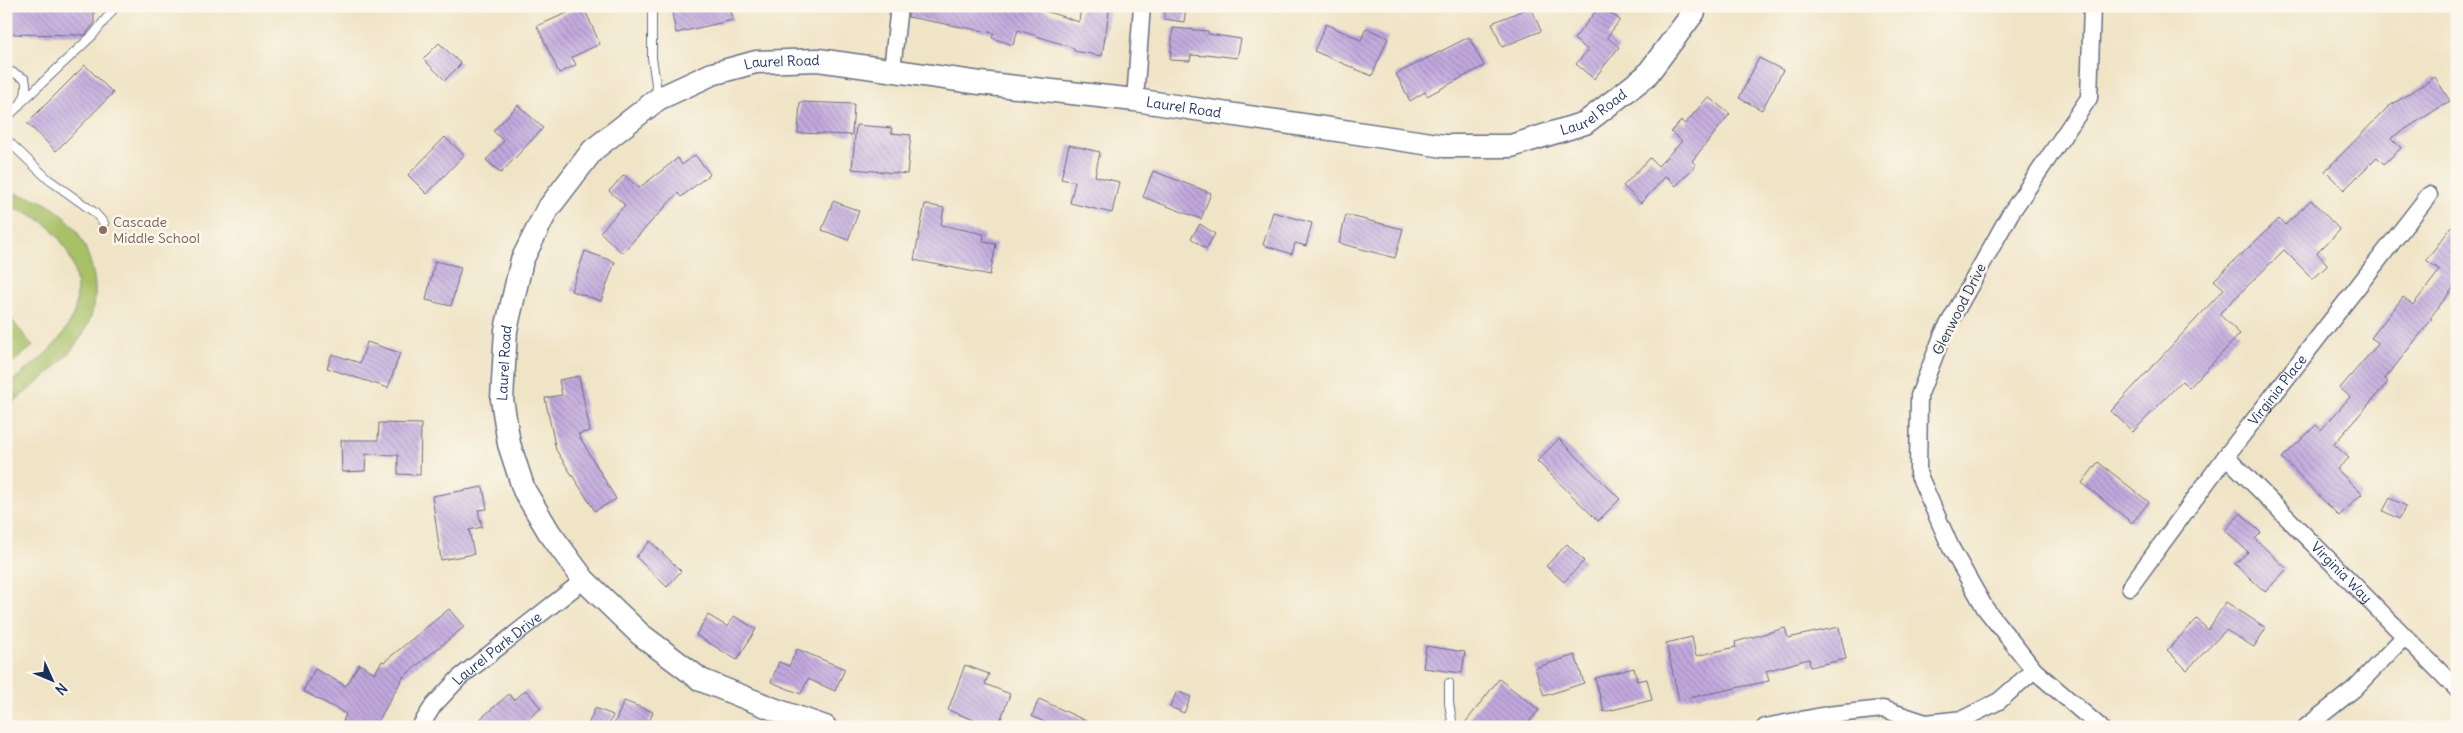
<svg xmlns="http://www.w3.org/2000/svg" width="2463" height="733" font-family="Delius,sans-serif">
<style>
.grass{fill:#a8c066;stroke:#627862}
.building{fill:url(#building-back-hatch)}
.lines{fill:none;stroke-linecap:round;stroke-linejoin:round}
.lane-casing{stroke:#666e82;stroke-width:10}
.street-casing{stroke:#666e82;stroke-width:19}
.secondary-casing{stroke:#666e82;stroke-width:25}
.lane{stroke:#fff;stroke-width:8}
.street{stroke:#fff;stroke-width:16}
.secondary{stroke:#fff;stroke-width:22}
.education-dot{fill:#8d6e63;stroke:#fbf7ec;stroke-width:2}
.labels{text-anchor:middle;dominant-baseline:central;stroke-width:5;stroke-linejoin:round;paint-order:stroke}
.street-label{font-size:14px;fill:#1b2f5e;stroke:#fbf7ec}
.education-label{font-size:14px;fill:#785e54;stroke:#fbf7ec;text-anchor:start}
</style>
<defs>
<pattern id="building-back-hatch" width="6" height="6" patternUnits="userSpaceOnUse" patternTransform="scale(1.25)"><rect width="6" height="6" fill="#c2a9de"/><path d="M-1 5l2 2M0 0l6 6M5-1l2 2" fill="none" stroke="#9d8ab7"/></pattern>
</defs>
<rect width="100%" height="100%" fill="#fbf7ec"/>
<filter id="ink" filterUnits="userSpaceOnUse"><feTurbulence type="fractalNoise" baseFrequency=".02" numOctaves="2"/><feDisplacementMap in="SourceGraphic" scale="10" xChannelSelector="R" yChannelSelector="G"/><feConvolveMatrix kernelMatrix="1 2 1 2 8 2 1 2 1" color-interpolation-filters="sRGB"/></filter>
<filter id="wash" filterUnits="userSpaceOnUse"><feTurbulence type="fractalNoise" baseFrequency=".0096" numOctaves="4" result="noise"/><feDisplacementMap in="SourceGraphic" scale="20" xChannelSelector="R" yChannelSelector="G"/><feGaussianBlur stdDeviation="1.12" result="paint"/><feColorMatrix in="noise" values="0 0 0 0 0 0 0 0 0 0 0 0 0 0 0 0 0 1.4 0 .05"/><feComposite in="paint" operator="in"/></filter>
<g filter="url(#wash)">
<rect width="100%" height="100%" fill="#f0e4c6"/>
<path class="grass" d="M6,187c9,10 24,8 35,14 8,4 18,11 25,17 12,12 19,27 24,43 23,70 -37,109 -84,147v-22c23,-19 49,-35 63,-62 17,-31 5,-75 -21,-98 -12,-11 -27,-15 -42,-19z
M6,313l27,33 -27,22z"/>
<g id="blocks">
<path class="building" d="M6,6h88v18l-9,11 -79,-1z
M583,6l17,38 -28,13 4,8 -17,8 -22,-47z
M679,6h51l3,14 -57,13 -5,-25z
M909,6h121l49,16 2,-16h29l-8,50 -28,-5v-3l-56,-18 -5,15 -21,-7 2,-5 -86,-16z
M1165,6l21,2 -2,14 -20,-3z
M1600,6l20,14 -13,17 12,10 -25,32 -18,-15 12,-14 -14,-11z
M1531,7l10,24 -39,16 -10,-24z
M1326,24l35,16 5,-12 22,10 -16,38 -58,-25z
M1173,28l35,3v3l33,5 -4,19 -31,-4v2l-15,-1 -1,6 -20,-1z
M1469,37l15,29 -57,30 -2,-4 -15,9 -14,-27z
M439,43l22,21 -16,16 -22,-21z
M1759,58l24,12 -21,40 -23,-12z
M85,65l28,28 -57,58 -29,-28z
M2435,77l15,24 -59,37 10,10 -17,16 -7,-7 -33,33 -19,-19 63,-64z
M1708,97l22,17 -38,47 4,4 -20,21 -10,-10 -25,27 -18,-17 27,-28 8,8 24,-25 -11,-9 10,-11 4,3z
M800,102l54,2 -2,31 -54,-2z
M518,105l25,23 -42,45 -15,-13 18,-19 -11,-10z
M856,125l36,3 -1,5 20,2 -4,39 -55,-5z
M445,137l19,18 -37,39 -19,-19z
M1069,145l31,7 -5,24 24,6 -7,31 -42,-10 5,-21 -14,-3z
M695,155l15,19 -29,23 -3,-4 -56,60 -22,-21 25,-27 -16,-14 15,-16 15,13 39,-30 4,7z
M1153,171l58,22 -10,26 -58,-22z
M2311,200l29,30 -23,23 11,12 -15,14 -29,-29 -65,64 21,20 -51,54 -7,-7 -49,51 -22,-21 113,-122 -10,-9 65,-61 6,6z
M833,201l26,10 -11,29 -26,-10z
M925,204l19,4 -3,17 43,9 -1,8 13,2 -6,31 -76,-15z
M1273,212l39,11 -6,23 -11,-3 -3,11 -29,-9z
M1346,215l57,14 -8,29 -56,-15z
M2457,220v63l-27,35 2,1 -47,60 3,3 -54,62 15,14 -12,11 25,25 -23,22 -57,-58 34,-33 5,5 29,-33 -10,-9 39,-45 -8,-5 32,-41 10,8 27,-35 -14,-10z
M1200,224l15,10 -9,15 -15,-11z
M585,251l30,11 -14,39 -30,-10z
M435,261l26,6 -10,39 -25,-6z
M367,342l33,11 -12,35 -61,-20 5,-14 28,9z
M579,376l11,55 -12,3 38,65 -21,12 -39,-61 -11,-52 17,-3 -3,-15z
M379,423l42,1 -1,51 -22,-1v-19l-32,-1 -1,17 -23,1 -1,-32h37z
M1559,439l61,60 -22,22 -61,-60z
M2098,462l51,40 -17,21 -50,-40z
M483,487l4,22 -9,1 4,17 -13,3 5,24 -33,6 -9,-64z
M2390,498l16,8 -7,13 -16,-8z
M2241,513l20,20 -6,6 32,30 -22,23 -30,-28 13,-12 -23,-22z
M650,541l31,30 -14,16 -31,-30z
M1567,544l17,17 -20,21 -18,-16z
M2226,602l40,26 -12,19 -28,-17 -39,40 -20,-20 30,-31 11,11z
M449,609l15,18 -61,50 -28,50h-34l5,-13 -43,-23 12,-22 31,17 13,-22 16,9 7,-12 2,1z
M708,615l20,12 6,-11 22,13 -19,31 -41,-25z
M1839,627l7,32 -36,8 -1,-8 -43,12 3,10 -90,19 -13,-57 26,-6 4,19 40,-9 -1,-5 50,-14 3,10z
M1426,646l39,6 -3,21 -39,-5z
M797,649l48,20 -10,22 -27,-12 -7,15 -30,-12 8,-20 10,4z
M1575,655l9,28 -40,13 -9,-28z
M965,665l24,9 -4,10 25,10 -12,33h-6l-44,-17z
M1634,668l3,13 10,-2 5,21 -48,12 -9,-34z
M1499,679l40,31 -14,17h-63z
M526,690l15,18 -22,19h-48l38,-33 5,6z
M1177,691l14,6 -7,16 -14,-6z
M1039,699l60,28h-55l2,-4 -14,-7z
M624,701l29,11 -6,15h-34z
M595,708l18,7 -5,12h-21z"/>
</g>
</g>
<g filter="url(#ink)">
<use href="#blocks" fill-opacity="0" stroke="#666e82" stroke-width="1"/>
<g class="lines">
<g class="lane-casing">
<path id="lane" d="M652,6v52l6,39
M6,69l19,10c5,18 -6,28 -19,39
M24,100l69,-65 23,-29
M6,139l42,40 46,33 10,11
M1449,683v20l4,24"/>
</g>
<g class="street-casing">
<g id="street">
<path d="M2092,6l-3,92 -79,116 -67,120 -24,62 -1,77 33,75 34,60 49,62 66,57"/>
<path d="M892,70l7,-64"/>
<path d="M1135,100l7,-94"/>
<path id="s1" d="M2226,456l231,233"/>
<path id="s2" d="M2130,587l96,-131 203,-261"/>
<path id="s3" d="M420,727l13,-21 26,-28 125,-98"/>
<path d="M1765,727l62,-12 56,-6 43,14 37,-4 36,-18 35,-31"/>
<path d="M2306,727l48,-38 50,-52"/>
</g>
</g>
<g class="secondary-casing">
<g id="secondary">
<path id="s4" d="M825,727l-49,-17 -75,-30 -61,-46 -56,-54 -35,-48 -25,-42 -15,-46 -7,-45 4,-69 16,-70 25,-50 46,-60 65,-51 54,-25 44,-12 62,-2 162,23 155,17 309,46h67l74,-23 61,-47 48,-64 1,-6"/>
</g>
</g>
<use href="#lane" class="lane"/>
<use href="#street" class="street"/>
<use href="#secondary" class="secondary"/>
</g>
</g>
<circle class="education-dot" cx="103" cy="230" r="5"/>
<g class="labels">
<g class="street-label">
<text stroke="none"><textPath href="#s4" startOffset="975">Laurel Road</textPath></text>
<text stroke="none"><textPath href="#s4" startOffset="1380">Laurel Road</textPath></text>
<text stroke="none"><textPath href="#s4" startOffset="1800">Laurel Road</textPath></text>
<text transform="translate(1959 309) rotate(-63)">Glenwood Drive</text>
<text stroke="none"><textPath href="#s4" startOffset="525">Laurel Road</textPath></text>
<text stroke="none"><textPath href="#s2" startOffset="246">Virginia Place</textPath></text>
<text stroke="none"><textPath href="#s1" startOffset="164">Virginia Way</textPath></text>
<text stroke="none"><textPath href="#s3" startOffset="111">Laurel Park Drive</textPath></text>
</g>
<g class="education-label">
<text x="113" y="222">Cascade<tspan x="113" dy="16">Middle School</tspan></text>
</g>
</g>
<rect width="2463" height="733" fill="none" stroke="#fbf7ec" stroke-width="25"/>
<g transform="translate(52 680) rotate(134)" stroke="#fbf7ec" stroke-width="4" paint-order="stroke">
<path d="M0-4L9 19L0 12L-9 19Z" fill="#1b2f5e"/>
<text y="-8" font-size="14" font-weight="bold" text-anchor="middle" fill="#1b2f5e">N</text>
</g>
</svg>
